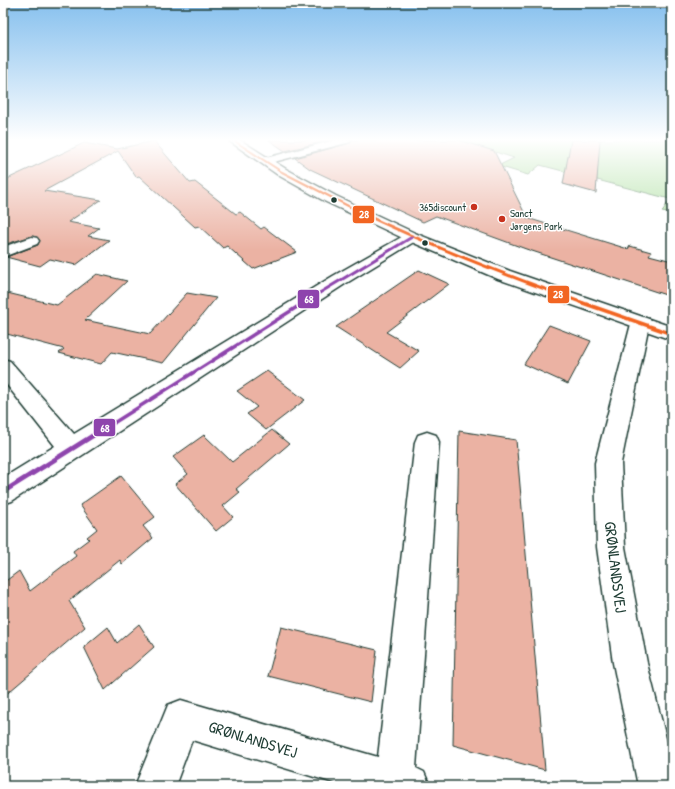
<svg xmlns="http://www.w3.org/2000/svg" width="675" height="789" font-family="'Patrick Hand',sans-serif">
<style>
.green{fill:#addfa0;stroke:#668e6a}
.building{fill:#ebb2a3;stroke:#1f3d34}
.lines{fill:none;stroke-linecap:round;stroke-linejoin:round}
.street-casing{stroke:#1f3d34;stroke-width:3}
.secondary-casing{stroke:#1f3d34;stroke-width:3}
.street{fill:#fff;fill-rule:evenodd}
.secondary{fill:#fff;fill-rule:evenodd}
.bus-1-far2-casing{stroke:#fff;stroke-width:3.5}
.bus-1-far1-casing{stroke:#fff;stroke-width:5}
.bus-1-casing{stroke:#fff;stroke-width:6}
.bus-2-far2-casing{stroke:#fff;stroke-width:5}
.bus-2-far1-casing{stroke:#fff;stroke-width:6}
.bus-2-casing{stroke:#fff;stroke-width:8}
.bus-1-far2{stroke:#f26522;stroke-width:2}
.bus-1-far1{stroke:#f26522;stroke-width:3}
.bus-1{stroke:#f26522;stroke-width:3.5}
.bus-2-far2{stroke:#8e44ad;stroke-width:3}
.bus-2-far1{stroke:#8e44ad;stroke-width:3.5}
.bus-2{stroke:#8e44ad;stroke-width:5}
.bus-dot{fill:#1f3d34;stroke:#fff;stroke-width:1.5}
.poi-dot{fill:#c8321e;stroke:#fff;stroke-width:1.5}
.labels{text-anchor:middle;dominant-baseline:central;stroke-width:3;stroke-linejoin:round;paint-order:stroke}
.far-poi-label{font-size:11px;fill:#1f3d34;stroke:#fff;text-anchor:end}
.near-street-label{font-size:16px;fill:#1f3d34;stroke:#fff}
.line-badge{stroke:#fff;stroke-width:1.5}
.badge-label{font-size:11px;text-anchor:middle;font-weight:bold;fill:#fff}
</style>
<rect width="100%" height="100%" fill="#fff"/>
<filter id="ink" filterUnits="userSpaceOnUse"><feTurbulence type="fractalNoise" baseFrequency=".025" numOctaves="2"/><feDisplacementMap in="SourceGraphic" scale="8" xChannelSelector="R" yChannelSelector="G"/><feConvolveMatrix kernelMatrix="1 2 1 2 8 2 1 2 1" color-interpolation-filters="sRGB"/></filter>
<g filter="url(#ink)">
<path class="green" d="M458,140h113l28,4 1,-4h72v74l-10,-2 8,-13 -130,-34 -12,10 -30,-9 16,-8z"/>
<path class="building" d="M269,140h61l-45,11z
M352,140h106l36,11 33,67 101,31 2,-3 21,6 -2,3 23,6v36l-146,-48 -90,-33 -13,6 -113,-53 -15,-11 55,-15z
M571,140h29l-4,53 -33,-9z
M154,141l36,42 5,-1 41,32 4,-2 21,17 3,-2 33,25 -44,17 -26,-23 -4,2 -24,-22 -4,1 -56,-51 -3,1 -18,-26 -74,40 57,9 -33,22 31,6 -11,8 21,4 -33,25 -26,-6 -10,7 -34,-9 32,-12 2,-5 -3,-3 -5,-1 -29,9v-64l81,-38 33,6z
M419,270l30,14 -63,48 33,19 -19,17 -64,-41z
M97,274l30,7 -42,39 65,14 37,-41 29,5 -53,65 -51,-11 -11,12 -42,-11 5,-4 -61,-16v-41l54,13z
M549,325l42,16 -23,43 -44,-20z
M267,371l38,29 -39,30 -19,-16 10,-7 -20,-16z
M272,430l17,14 -53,45 4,3 -17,14 10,11 -17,14 -41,-47 13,-10 -15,-17 31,-22 28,27z
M459,431l57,9 29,330 -92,-25z
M121,476l34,41 -12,9 10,12 -31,26 -2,-4 -51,41 16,26 -82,70v-114l16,-12 11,20 46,-35 -3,-5 16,-12 -2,-2 10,-8 -17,-24z
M139,624l15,23 -49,43 -21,-43 24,-20 9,16z
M281,627l96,23 -6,52 -103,-26z"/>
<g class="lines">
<g class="street-casing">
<path id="street" d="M335,140h16l-1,2 -84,22 -6,-3 2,-2z
M412,233l5,1 2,3 -2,3 -72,44 -333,217 -9,3v-26l52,-32 -52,-66v-21l7,2 64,73 259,-158 74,-42z
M32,237l5,1 2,3 -2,3 -34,13v-10z
M640,318l7,2 2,4 -28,139 4,84 22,116 25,99v24h-34l-25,-123 -16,-116 -2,-84 36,-139 2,-4z
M427,432l9,3 3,7 -23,326 8,4 6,14h-86l-152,-46 -17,46h-40l33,-81 13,-5 197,57 37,-315 3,-7z"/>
</g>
<g class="secondary-casing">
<path id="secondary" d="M228,140h12l46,29 50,27 81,38 93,37 162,56v13l-174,-61 -91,-39 -81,-38 -48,-27z"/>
</g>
<use href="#street" class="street"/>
<use href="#secondary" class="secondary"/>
<g class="bus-1-far2-casing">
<path id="bus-1-far2" d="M233,140l49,32 74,38"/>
</g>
<g class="bus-1-far1-casing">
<path id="bus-1-far1" d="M353,209c75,36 152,66 230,94"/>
</g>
<g class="bus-1-casing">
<path id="bus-1" d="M580,302l92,32"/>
</g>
<g class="bus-2-far2-casing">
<path id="bus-2-far2" d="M303,303l109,-66"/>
</g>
<g class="bus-2-far1-casing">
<path id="bus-2-far1" d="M112,424l193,-122"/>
</g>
<g class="bus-2-casing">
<path id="bus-2" d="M3,492l110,-69"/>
</g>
<use href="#bus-1-far2" class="bus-1-far2"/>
<use href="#bus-1-far1" class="bus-1-far1"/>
<use href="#bus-1" class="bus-1"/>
<use href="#bus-2-far2" class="bus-2-far2"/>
<use href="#bus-2-far1" class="bus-2-far1"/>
<use href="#bus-2" class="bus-2"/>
</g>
</g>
<linearGradient id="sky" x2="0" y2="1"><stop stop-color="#86c0ee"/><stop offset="0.56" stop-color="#fff"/><stop offset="1" stop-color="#fff" stop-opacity="0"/></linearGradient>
<rect width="675" height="250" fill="url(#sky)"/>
<g class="bus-dot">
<circle cx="334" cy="200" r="3.5"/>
<circle cx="425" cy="243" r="3.5"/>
</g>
<g class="poi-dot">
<circle cx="474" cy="207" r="4"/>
<circle cx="502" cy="219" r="4"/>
</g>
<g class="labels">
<g class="far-poi-label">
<text x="466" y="207">365discount</text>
<text x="510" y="213" text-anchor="start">Sanct<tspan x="510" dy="13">Jørgens Park</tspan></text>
</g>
<g class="near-street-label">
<text transform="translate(616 567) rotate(83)">GRØNLANDSVEJ</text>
<text transform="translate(253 739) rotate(17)">GRØNLANDSVEJ</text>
</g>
</g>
<g class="line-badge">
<rect x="352" y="205" width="23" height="19" rx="4" fill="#f26522"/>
<rect x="547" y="285" width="23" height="19" rx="4" fill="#f26522"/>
<rect x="297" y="289" width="23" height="20" rx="4" fill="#8e44ad"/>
<rect x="93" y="418" width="23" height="19" rx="4" fill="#8e44ad"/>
</g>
<g class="badge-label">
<text x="364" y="218">28</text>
<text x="558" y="298">28</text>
<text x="309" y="303">68</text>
<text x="105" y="432">68</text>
</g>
<rect width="675" height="789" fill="none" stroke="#fff" stroke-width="16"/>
<rect x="8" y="8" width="659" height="773" fill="none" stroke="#1f3d34" stroke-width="1.5" filter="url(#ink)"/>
</svg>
